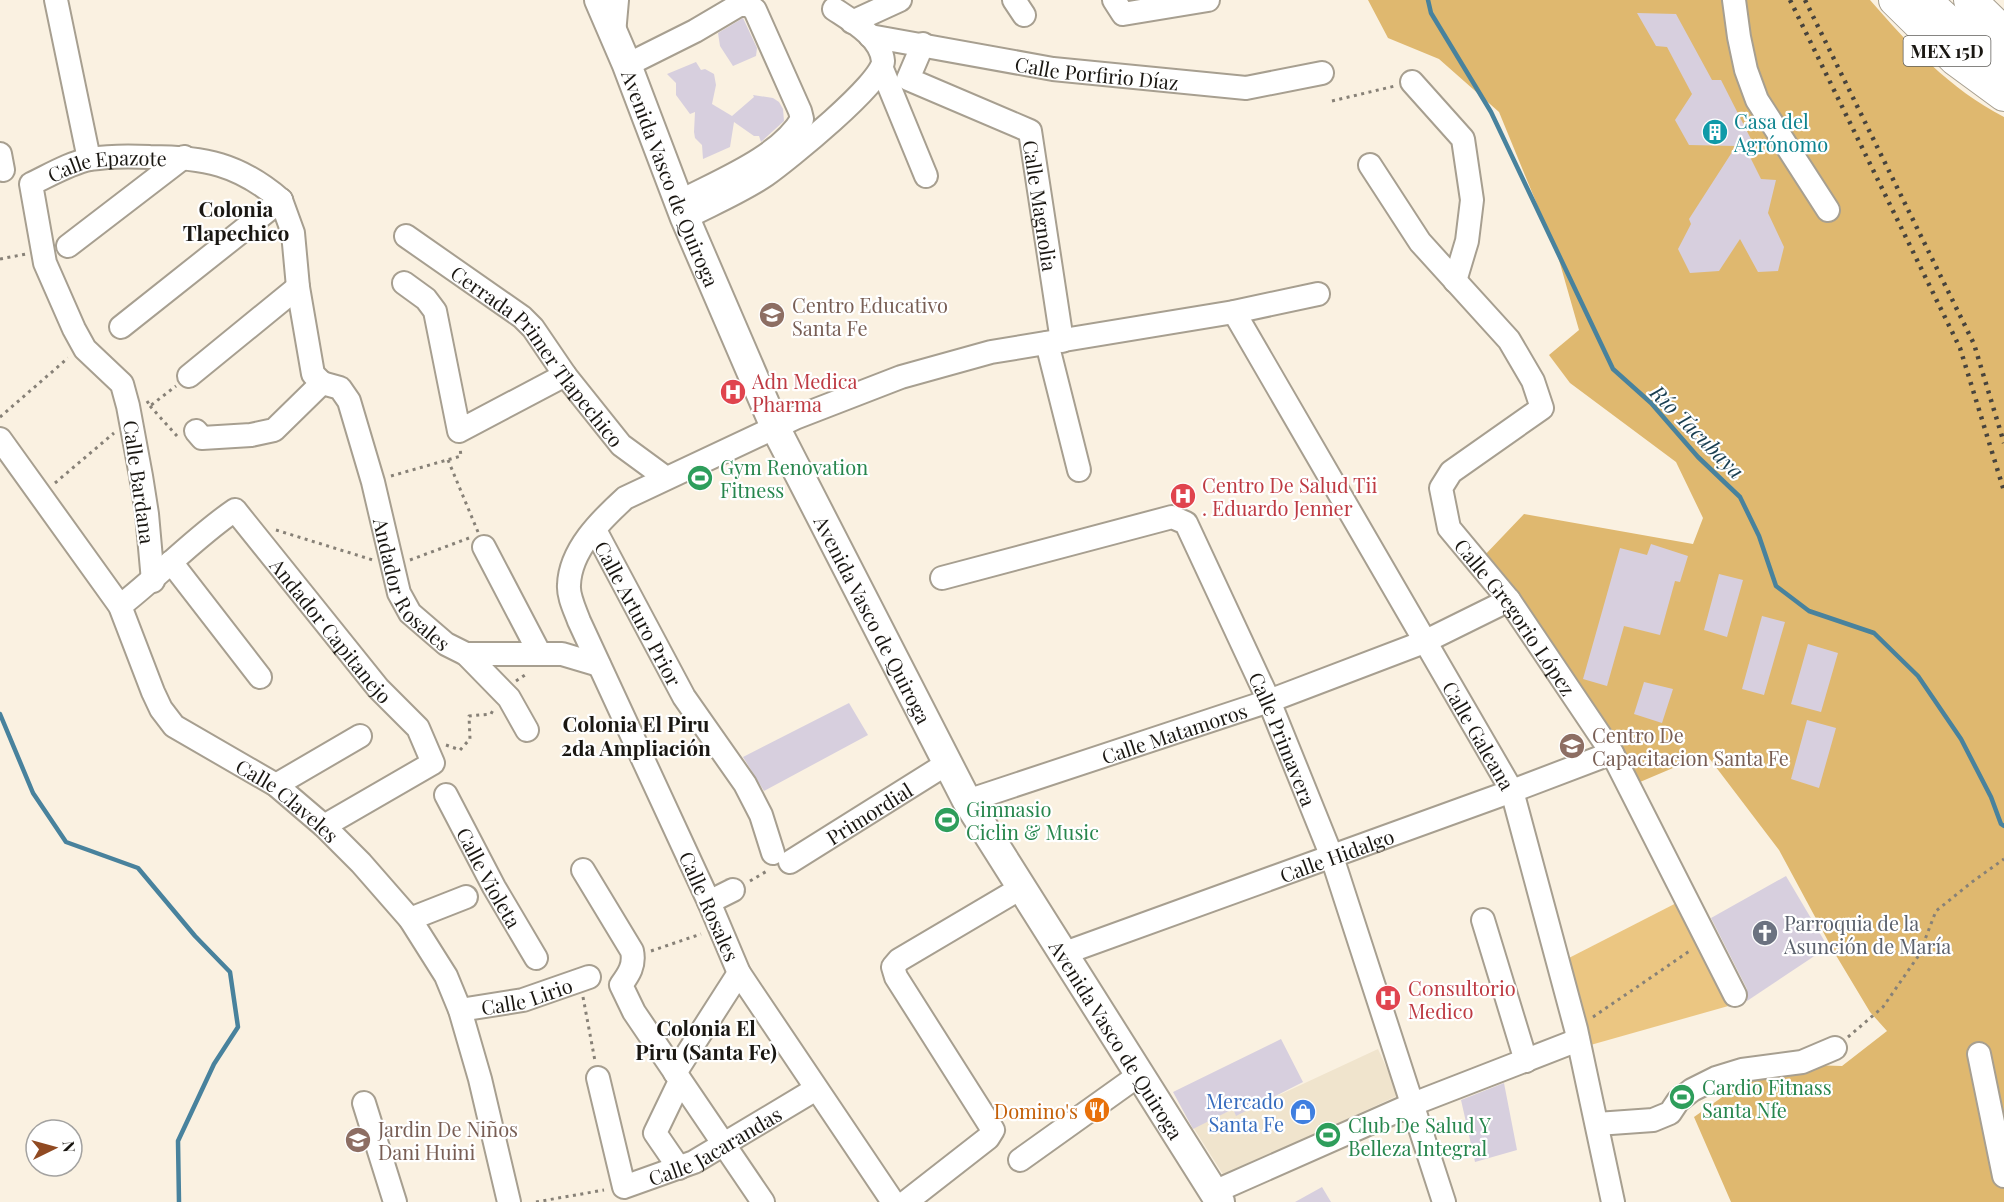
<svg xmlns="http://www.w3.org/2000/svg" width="2004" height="1202" font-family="'Playfair Display',serif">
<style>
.built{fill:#f0e4cd}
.green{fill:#ebc682}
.forest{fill:#dfb86f}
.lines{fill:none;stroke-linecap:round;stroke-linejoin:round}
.stream{stroke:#48829d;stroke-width:4.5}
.building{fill:#d7cfde}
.minor-casing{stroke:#a79f90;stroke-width:26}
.major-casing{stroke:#a79f90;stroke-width:32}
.highway-casing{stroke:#a79f90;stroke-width:34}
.path{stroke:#878177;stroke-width:3;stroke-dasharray:3 4.5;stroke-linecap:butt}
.minor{stroke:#fff;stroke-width:22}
.major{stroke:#fff;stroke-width:28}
.highway{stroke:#fff;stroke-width:32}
.rail{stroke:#47433c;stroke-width:4.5;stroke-dasharray:3 6;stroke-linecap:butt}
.labels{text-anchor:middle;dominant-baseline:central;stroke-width:4.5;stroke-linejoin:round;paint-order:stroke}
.shield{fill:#fff;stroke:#5f5d59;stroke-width:1.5}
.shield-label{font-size:18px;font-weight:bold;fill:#1a1712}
.street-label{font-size:20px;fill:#1a1712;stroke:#fff}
.culture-label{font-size:20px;fill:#0d838f;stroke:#fff;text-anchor:start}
.education-label{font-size:20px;fill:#785e54;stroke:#fff;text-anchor:start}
.health-label{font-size:20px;fill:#be3a42;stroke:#fff;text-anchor:start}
.leisure-label{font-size:20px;fill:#27864d;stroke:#fff;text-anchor:start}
.worship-label{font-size:20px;fill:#5b616d;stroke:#fff;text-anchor:start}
.shop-label{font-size:20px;fill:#366cbe;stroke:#fff;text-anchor:end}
.food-label{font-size:20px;fill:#c56008;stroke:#fff;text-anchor:end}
.neighbourhood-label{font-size:21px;font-weight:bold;fill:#1a1712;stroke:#fff}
.water-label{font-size:21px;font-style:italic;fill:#193e50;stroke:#fff}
</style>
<rect width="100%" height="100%" fill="#faf1e1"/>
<path class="built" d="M1378,1049l21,46 -175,81 -31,-49 40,-18 3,6z"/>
<path class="green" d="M1692,895l54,106 -159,45 -24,-85z"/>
<path class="forest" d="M1368,0h502c40,46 80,89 134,117v1085h-273l-37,-85 51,-36 65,-16 32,1 45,-35 -17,-19 -36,-60 -55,-102 -73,-96 -66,28 -63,-99 -95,-125 42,-44 169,30 10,-26 -27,-56 -106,-79 -21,-28 30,-25 -22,-77 -58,-141 -60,-53 -51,-21z"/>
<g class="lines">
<path class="stream" d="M1428,0l3,13 60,99 122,257 38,34 47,54 42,40 19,39 17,50 33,25 65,22 44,43 43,63 30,58 10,27 3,2
M0,714l33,79 33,49 72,26 57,68 35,36 8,55 -24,37 -36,77 1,61"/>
</g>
<path class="building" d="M1637,13l39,1 36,66h9l34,67h-10l16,32 15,1 -8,33 16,34 -6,24 -20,1 -18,-33 -21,32 -29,2 -12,-24 13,-25 -2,-5 47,-73 -47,-1 -14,-25 17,-26 -25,-47 -11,-1z
M743,18l14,30 -1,8 -23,10 -13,-20 -2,-13z
M696,62l5,8 4,-1 9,5 2,11 -4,19 20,12 22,-19 -1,-2 20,3 6,4 4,7 1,12 -23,21 -2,-6h-5l-20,-14 -4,25 -27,12 -1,-14 -7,-7 -1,-6 1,-20 -5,2 -14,-19v-12l-9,-9z
M1651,544l37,12 -8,26 -5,-1 -15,54 -36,-9 -17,60 -24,-7 37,-131 27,7z
M1719,574l24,6 -16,57 -23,-7z
M1762,616l23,6 -21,73 -22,-6z
M1808,644l30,9 -17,59 -30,-8z
M1644,682l29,7 -11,34 -28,-9z
M849,703l19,32 -104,56 -21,-34z
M1807,720l29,8 -17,60 -28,-9z
M1786,876l42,71 -81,54v-12l-36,-71z
M1281,1039l22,43 -67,34 -3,-7 -40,20 -20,-37z
M1504,1083l13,67 -42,12 -14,-62z
M1322,1187l9,15h-36z"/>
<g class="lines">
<g class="minor-casing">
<g id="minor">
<path d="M56,0l33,159"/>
<path d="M1014,0l10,15"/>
<path d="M1114,0l9,14 85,-14"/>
<path d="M1734,0l5,37 7,33 11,30 71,110"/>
<path d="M852,22l48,-22"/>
<path d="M614,34l3,-34"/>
<path id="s1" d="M870,36l183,33 193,19 76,-15"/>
<path id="s2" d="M923,44l-15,35 122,52 32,210"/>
<path d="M627,65l68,-34 44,-26h10l6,5 45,101 2,8c-23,39 -84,62 -123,83"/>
<path d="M882,69l44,107"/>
<path d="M1412,82l51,57 9,61 -5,41 -12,40"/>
<path d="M0,154l3,16"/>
<path id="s3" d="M1370,165l50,77 89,98 24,41 9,27 -91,64 -10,16 8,40 60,72 103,153 123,242"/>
<path d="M281,200l12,33 5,54 15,87 9,9"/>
<path d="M685,218c27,-14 56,-26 81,-43 20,-14 118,-93 117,-114 -2,-24 -31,-40 -49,-52"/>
<path id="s4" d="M406,236l116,81 11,11 32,47 56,70 45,33"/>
<path d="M68,246l116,-89"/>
<path d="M404,283l22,16 9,12 24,120 106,-56"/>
<path id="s5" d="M1234,312l278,479 64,238 37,173"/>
<path d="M121,327l160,-127"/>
<path d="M1047,343l32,127"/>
<path d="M189,376l109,-89"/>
<path id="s6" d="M322,383l18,5 9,13 24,81 26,111 11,20 36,31 20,10h96l37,11"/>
<path d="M196,431l6,7 49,-3 23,-5 48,-47"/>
<path id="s7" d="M0,439l120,167 33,86 8,17 13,17 102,59 48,41 37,37 49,56 36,57 14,34 20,69 29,123"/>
<path id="s8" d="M595,530l89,167 61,87 16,31 12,38"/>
<path d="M484,547l56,107"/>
<path d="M171,562l89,115"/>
<path id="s9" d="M942,578l230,-61 14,6 83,178 63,156 112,345"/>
<path id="s10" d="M153,581l-6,-67 -6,-38 -13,-70 -6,-22 -37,-35 -11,-20 -29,-66 -14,-79c19,-9 39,-21 59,-25 19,-3 41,-3 60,-2 54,0 89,7 131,43"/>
<path id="s11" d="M120,606c40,-31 74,-68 115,-96l143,178 40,40 15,35 -109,63"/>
<path d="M466,654l43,44 18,32"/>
<path d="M276,785l84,-49"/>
<path id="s12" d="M446,795l48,92 42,71"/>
<path id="s13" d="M967,801l302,-100 155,-59 85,-42"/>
<path id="s14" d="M790,862l158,-99"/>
<path d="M583,870l49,81c3,14 -3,23 -11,34l13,27 129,190"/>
<path d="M709,902l24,-12"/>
<path d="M410,919l56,-22"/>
<path d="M1483,920l43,141"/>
<path id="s15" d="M1062,954l450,-163 100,-38"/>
<path id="s16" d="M460,1010l63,-10 66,-23"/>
<path d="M1979,1054l25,122"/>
<path d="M675,1073l64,-100"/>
<path id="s17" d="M598,1078l26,109 70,-25 122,-73"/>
<path d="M364,1103l31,99"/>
<path d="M1597,1124l56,-4 17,-7 8,-12 14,-11 24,-12 26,-8 60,-8 33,-14"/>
<path d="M1020,1160l119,-85"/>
<path d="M679,1168l-24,-35 25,-52"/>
<path d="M1214,1192l199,-88 165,-64"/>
<path d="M893,1202l-154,-229 -30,-71 -130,-281c-4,-11 -11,-25 -10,-36 1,-35 32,-65 56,-87l170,-80 106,-41 90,-25 243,-40 84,-18"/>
<path d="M906,1202l82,-64 5,-8 -97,-153 -3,-10 6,-7 122,-72"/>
</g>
</g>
<g class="major-casing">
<g id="major">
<path id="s18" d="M599,0l28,65 58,153 90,209 192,374 253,401"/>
</g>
</g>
<g class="highway-casing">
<path id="highway" d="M1895,0l60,59 49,36
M1925,0l33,31 46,38
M1970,0l34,33"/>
</g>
<path class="path" d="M1332,101l63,-15
M0,259l26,-5
M147,401l3,5 26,-20
M150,406l27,30
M0,417l68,-59
M448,460l30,72
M391,476l70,-20 -1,-8
M55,483l59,-50
M276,530l97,30
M410,560l59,-22
M516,681l12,-8
M446,745l14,5 10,-11 -1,-23 22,-2 3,-6
M750,881l17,-10
M651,951l50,-17
M583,997l12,64
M1593,1017l98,-67
M1848,1037l35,-30 36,-52 17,-44 36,-29 32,-23
M536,1202l68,-12"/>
<use href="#minor" class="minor"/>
<use href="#major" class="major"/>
<use href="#highway" class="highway"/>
<path class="rail" d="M1790,0l170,348 44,143
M1805,0l169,344 30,99"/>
</g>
<defs>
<g id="building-disc" transform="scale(1.35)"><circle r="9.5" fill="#0f9aa8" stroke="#fff"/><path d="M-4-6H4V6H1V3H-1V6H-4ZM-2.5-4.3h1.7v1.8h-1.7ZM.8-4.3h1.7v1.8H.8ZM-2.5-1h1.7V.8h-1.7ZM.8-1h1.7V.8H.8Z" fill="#fff"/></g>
<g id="school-disc" transform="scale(1.35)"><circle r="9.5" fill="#8d6e63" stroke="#fff"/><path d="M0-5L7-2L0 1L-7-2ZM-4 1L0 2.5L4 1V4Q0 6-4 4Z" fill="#fff"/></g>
<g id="hospital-disc" transform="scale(1.35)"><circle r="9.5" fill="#e0444e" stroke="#fff"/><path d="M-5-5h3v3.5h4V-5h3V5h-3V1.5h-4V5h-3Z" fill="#fff"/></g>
<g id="stadium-disc" transform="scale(1.35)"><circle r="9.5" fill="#2e9e5b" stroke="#fff"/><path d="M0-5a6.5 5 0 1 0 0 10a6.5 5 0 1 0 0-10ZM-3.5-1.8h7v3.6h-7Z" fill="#fff"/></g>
<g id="university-disc" transform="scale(1.35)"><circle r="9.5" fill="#8d6e63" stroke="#fff"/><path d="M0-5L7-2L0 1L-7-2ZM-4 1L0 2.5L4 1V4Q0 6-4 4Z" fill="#fff"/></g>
<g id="church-disc" transform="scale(1.35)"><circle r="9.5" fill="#6b7280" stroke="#fff"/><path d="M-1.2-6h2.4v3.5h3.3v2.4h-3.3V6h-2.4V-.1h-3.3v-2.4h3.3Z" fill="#fff"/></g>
<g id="restaurant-disc" transform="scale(1.35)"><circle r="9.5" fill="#e8710a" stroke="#fff"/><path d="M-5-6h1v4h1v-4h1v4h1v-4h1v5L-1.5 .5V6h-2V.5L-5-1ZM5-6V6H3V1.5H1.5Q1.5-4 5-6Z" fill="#fff"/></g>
<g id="shop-disc" transform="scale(1.35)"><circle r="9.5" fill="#3f7fe0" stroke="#fff"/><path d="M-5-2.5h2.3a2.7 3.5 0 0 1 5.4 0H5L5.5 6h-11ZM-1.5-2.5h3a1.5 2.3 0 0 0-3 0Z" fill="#fff"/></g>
</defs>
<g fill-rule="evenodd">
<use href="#building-disc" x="1715" y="132"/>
<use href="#school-disc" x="772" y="315"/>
<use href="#hospital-disc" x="733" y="392"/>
<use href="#stadium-disc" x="700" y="478"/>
<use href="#hospital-disc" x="1183" y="496"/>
<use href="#university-disc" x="1572" y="746"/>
<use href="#stadium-disc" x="947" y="820"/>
<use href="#church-disc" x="1765" y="933"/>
<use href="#hospital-disc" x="1388" y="998"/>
<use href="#stadium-disc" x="1682" y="1097"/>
<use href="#restaurant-disc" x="1097" y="1110"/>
<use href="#shop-disc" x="1303" y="1112"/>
<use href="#stadium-disc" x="1328" y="1135"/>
<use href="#school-disc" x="358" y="1140"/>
</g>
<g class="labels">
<rect class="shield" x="1903.5" y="36" width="87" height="30" rx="4.5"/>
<g class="shield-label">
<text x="1947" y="51">MEX 15D</text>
</g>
<g class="street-label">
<text stroke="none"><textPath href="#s1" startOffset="230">Calle Porfirio Díaz</textPath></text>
<text stroke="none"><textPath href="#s10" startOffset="506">Calle Epazote</textPath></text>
<text stroke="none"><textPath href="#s18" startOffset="192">Avenida Vasco de Quiroga</textPath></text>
<text stroke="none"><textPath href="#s2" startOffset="246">Calle Magnolia</textPath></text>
<text stroke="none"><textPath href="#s4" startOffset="180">Cerrada Primer Tlapechico</textPath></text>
<text transform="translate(140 482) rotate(82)">Calle Bardana</text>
<text stroke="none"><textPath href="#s6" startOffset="231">Andador Rosales</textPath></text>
<text stroke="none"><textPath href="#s8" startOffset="94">Calle Arturo Prior</textPath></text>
<text stroke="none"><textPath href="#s3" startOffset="582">Calle Gregorio López</textPath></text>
<text stroke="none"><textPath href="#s18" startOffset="678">Avenida Vasco de Quiroga</textPath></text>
<text stroke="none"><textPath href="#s11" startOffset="304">Andador Capitanejo</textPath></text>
<text stroke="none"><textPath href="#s13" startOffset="218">Calle Matamoros</textPath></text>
<text stroke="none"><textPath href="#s5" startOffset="489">Calle Galeana</textPath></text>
<text stroke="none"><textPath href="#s9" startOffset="490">Calle Primavera</textPath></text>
<text stroke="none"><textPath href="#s7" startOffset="474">Calle Claveles</textPath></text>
<text stroke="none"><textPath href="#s14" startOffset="93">Primordial</textPath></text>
<text stroke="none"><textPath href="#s15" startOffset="292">Calle Hidalgo</textPath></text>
<text stroke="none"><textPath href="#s12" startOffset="93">Calle Violeta</textPath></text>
<text transform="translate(710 906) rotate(66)">Calle Rosales</text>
<text stroke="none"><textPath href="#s16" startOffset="68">Calle Lirio</textPath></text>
<text stroke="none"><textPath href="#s18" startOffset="1164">Avenida Vasco de Quiroga</textPath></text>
<text stroke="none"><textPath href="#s17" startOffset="212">Calle Jacarandas</textPath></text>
</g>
<g class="culture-label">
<text x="1734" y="120">Casa del<tspan x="1734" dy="23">Agrónomo</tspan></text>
</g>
<g class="education-label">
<text x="792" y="304">Centro Educativo<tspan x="792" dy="23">Santa Fe</tspan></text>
<text x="1592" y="734">Centro De<tspan x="1592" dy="23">Capacitacion Santa Fe</tspan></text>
<text x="378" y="1128">Jardin De Niños<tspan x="378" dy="23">Dani Huini</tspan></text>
</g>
<g class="health-label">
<text x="752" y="380">Adn Medica<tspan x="752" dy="23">Pharma</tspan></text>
<text x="1202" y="484">Centro De Salud Tii<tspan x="1202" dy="23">. Eduardo Jenner</tspan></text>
<text x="1408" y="987">C0nsultorio<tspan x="1408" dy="23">Medico</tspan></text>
</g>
<g class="leisure-label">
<text x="720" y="466">Gym Renovation<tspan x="720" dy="23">Fitness</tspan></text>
<text x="966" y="808">Gimnasio<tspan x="966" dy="23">Ciclin &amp; Music</tspan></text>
<text x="1702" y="1086">Cardio Fitnass<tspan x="1702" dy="23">Santa Nfe</tspan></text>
<text x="1348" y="1124">Club De Salud Y<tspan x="1348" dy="23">Belleza Integral</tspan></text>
</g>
<g class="worship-label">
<text x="1784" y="922">Parroquia de la<tspan x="1784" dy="23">Asunción de María</tspan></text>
</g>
<g class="shop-label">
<text x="1284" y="1100">Mercado<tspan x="1284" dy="23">Santa Fe</tspan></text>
</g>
<g class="food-label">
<text x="1078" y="1110">Domino's</text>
</g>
<g class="neighbourhood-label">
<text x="236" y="208">Colonia<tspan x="236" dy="24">Tlapechico</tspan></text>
<text x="636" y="723">Colonia El Piru<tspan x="636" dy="24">2da Ampliación</tspan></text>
<text x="706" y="1027">Colonia El<tspan x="706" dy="24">Piru (Santa Fe)</tspan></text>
</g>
<g class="water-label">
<text transform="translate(1698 431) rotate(45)">Río Tacubaya</text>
</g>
</g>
<g transform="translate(54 1148) rotate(85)"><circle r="28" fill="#ffffff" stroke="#a3a2a0" stroke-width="1.5"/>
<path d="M0-4.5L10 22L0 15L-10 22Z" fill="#904a22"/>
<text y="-9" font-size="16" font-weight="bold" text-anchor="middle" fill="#1a1712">N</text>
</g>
</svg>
